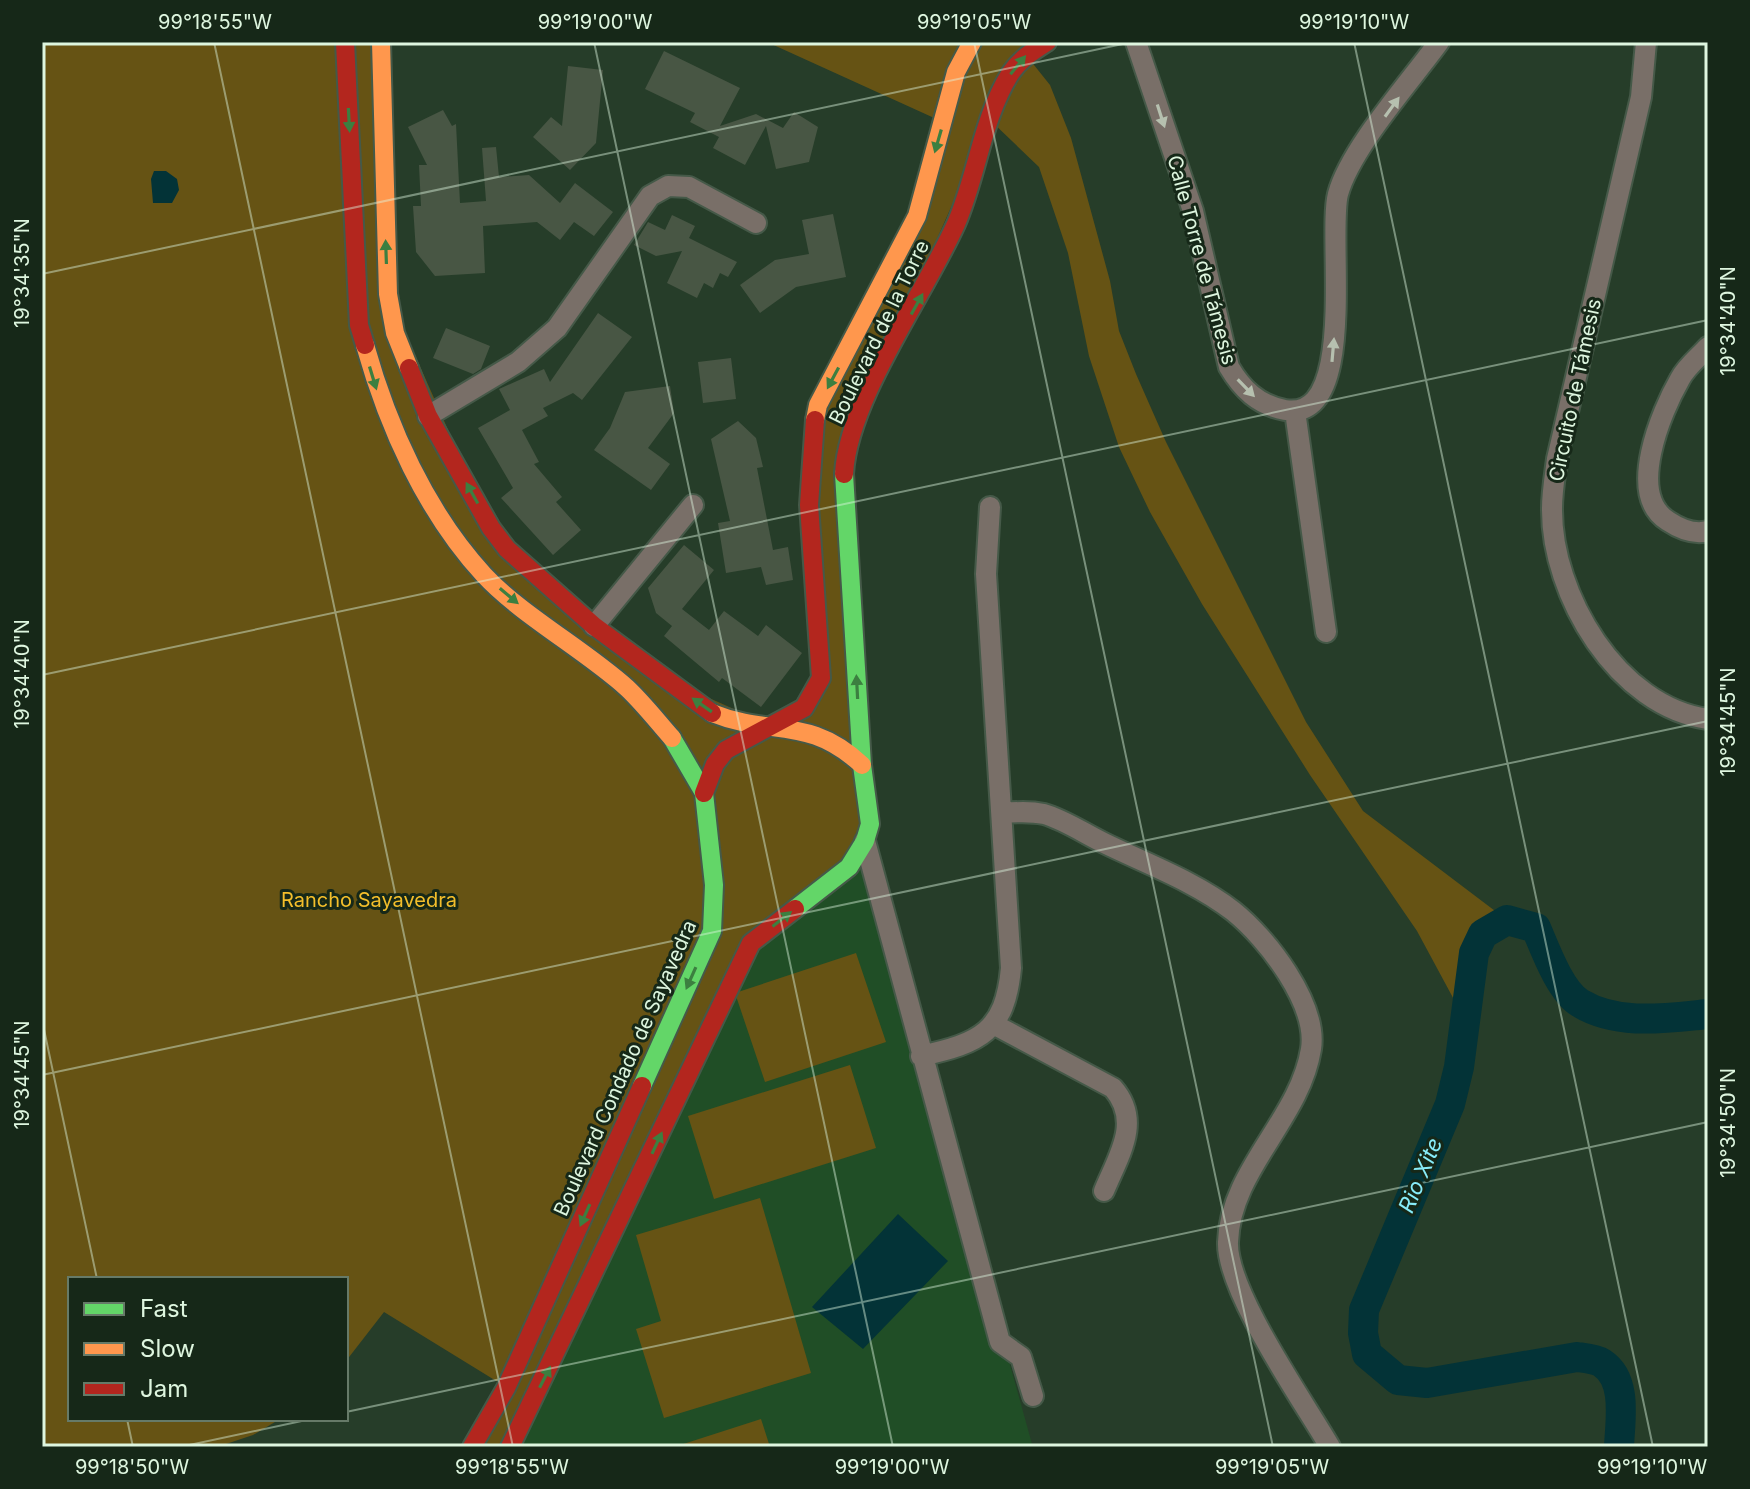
<svg xmlns="http://www.w3.org/2000/svg" width="1750" height="1489" font-family="Inter,sans-serif">
<style>
.built{fill:#204e26}
.green{fill:#665314}
.water{fill:#033337}
.lines{fill:none;stroke-linecap:round;stroke-linejoin:round}
.river{stroke:#033337;stroke-width:30}
.building{fill:#485644}
.street-casing{stroke:#455948;stroke-width:24}
.fast-casing{stroke:#455948;stroke-width:22}
.slow-casing{stroke:#455948;stroke-width:22}
.jam-casing{stroke:#455948;stroke-width:22}
.street{stroke:#796f68;stroke-width:20}
.fast{stroke:#63d668;stroke-width:18}
.slow{stroke:#ff974d;stroke-width:18}
.jam{stroke:#b3261e;stroke-width:18}
.oneway{fill:#3c7f40}
.oneway2{fill:#b6c0af}
.ticks{fill:none;stroke:#def6df;stroke-width:2;stroke-opacity:0.45}
.labels{text-anchor:middle;dominant-baseline:central;stroke-width:6;stroke-linejoin:round;paint-order:stroke}
.street-label{font-size:20px;fill:#def6df;stroke:#162818}
.park-label{font-size:20px;fill:#f3be2b;stroke:#162818}
.water-label{font-size:22px;font-style:italic;fill:#87ecf9;stroke:#162818}
.neatline{fill:none;stroke:#def6df;stroke-width:3}
.ticks-label{font-size:20px;text-anchor:middle;fill:#def6df}
</style>
<rect width="100%" height="100%" fill="#263d29"/>
<path class="built" d="M865,842l167,602 -517,3 236,-504z"/>
<path class="green" d="M42,42h339l7,252 103,233 171,150 112,50 42,-27 -5,-266 106,-218 26,-94 -176,-80h280l-21,13 24,30 21,53 39,143 9,50 17,43 30,68 140,280 57,89 144,109c-44,27 -36,52 -42,100l-48,-89 -107,-156 -108,-171 -52,-92 -31,-65 -30,-91 -21,-103 -29,-86 -49,-47 -136,305 9,416 -112,102 -241,504h-38l34,-60 -122,-75 -38,49v-82h-276v140h210l-27,16 -36,12h-175z
M856,953l30,89 -121,40 -30,-89z
M850,1065l26,83 -162,51 -26,-83z
M760,1198l51,175 -147,45 -28,-89 25,-8 -25,-86z
M761,1419l9,28h-96z"/>
<path class="water" d="M154,171h12l11,8 2,11 -7,13h-19l-2,-24z
M898,1214l50,47 -85,88 -51,-42z"/>
<g class="lines">
<path class="river" d="M1619,1447c1,-26 9,-67 -17,-84 -6,-4 -18,-5 -25,-6l-150,26 -29,-3 -31,-26 -4,-21 1,-23 86,-206 9,-37 15,-114 9,-19 24,-14 29,8c9,21 24,63 44,75 38,23 86,15 128,11"/>
</g>
<path class="building" d="M664,51l76,37 -20,38 36,-12 27,14 11,-16 24,15 -9,35 -33,7 -10,-43 -21,39 -32,-17 6,-11 -29,-15 5,-9 -50,-24z
M568,66l35,4 -7,73 -26,27 -37,-33 18,-20 11,9z
M443,110l9,16 4,-2 4,79 26,-2 -4,-53 14,-1 3,30 30,-2 31,28 15,-20 38,29 -19,24 -20,-14 -14,18 -23,-18 -54,4 2,47 -50,3 -19,-24 -3,-46h8l-2,-41h8l-19,-38z
M833,214l13,63 -50,10 -36,26 -20,-28 35,-25 34,-6 -7,-34z
M672,215l23,11 -6,12 48,24 -9,15 -8,-4 -7,15 -9,-5 -7,15 -30,-15 15,-32 -26,5 -22,-11 14,-23 17,8z
M598,313l34,24 -50,63 -9,-7 -30,15 5,8 -26,14 17,32 -5,2 28,33 -6,5 25,28 -28,25 -52,-57 12,-10 -35,-60 32,-18 -11,-21 45,-20 6,13z
M446,328l44,18 -9,23 -8,5 -40,-16z
M731,358l5,41 -33,4 -5,-41z
M670,386l4,27 -26,35 22,16 -19,26 -57,-40 16,-22 15,-36z
M738,421l18,17 7,29 -6,1 16,82 15,-3 5,33 -27,5 -5,-18 -35,6 -8,-50 12,-2 -19,-82z
M684,545l30,25 -32,39 27,21 15,-19 34,25 8,-11 36,28 -41,54 -39,-29 -3,4 -55,-46 8,-10 -16,-13 -8,-25z"/>
<g class="lines">
<g class="street-casing">
<path id="street" d="M1136,42l57,169 36,156c13,22 29,38 56,43 74,13 42,-174 53,-216 12,-45 72,-112 101,-152
M1646,42l-5,55 -84,362c-2,16 -5,33 -5,49 -1,87 66,199 156,211
M1708,347c-9,10 -22,20 -28,32 -19,33 -54,116 -12,142 12,8 25,14 40,10
M1295,411l31,221
M428,416l90,-54 39,-34 93,-132 18,-10 21,1 67,36
M594,626l99,-121
M1002,813c14,-1 28,-2 42,1 21,6 41,20 60,29 43,21 92,39 129,68 34,27 85,93 78,138 -11,70 -81,121 -83,193 -2,49 76,160 102,205
M865,841l135,501 21,15 12,39
M995,1025l118,63c29,33 6,67 -9,103
M921,1056c59,-13 84,-24 90,-88l-25,-394 4,-67"/>
</g>
<g class="fast-casing">
<path id="fast" d="M795,909l54,-42 16,-26 5,-17 -8,-59 -18,-291
M642,1086l70,-155 2,-46 -10,-92 -32,-55"/>
</g>
<g class="slow-casing">
<path id="slow" d="M381,42l7,252 7,39 14,35
M365,345c23,82 61,167 119,230 37,40 101,75 143,113 16,15 30,33 45,50
M815,420l3,-15 99,-189 39,-144 16,-30
M712,713c59,24 96,2 150,52"/>
</g>
<g class="jam-casing">
<path id="jam" d="M345,42l14,283 6,20
M409,368l19,48 63,112 16,21 87,77 118,87
M844,474c4,-75 80,-179 112,-250 21,-48 26,-105 54,-150 10,-15 23,-23 37,-32
M704,793l11,-29 11,-14 78,-42 17,-30 -12,-173 6,-85
M472,1447l34,-59 136,-302
M510,1447l241,-504 44,-34"/>
</g>
<use href="#street" class="street"/>
<use href="#fast" class="fast"/>
<use href="#slow" class="slow"/>
<use href="#jam" class="jam"/>
</g>
<defs><path id="oneway-solid" d="M-6-.8H1V-3.2L6.5 0L1 3.2V.8H-6Z" transform="scale(2)"/></defs>
<g class="oneway">
<use href="#oneway-solid" transform="translate(1018 65) rotate(-51)"/>
<use href="#oneway-solid" transform="translate(349 120) rotate(87)"/>
<use href="#oneway-solid" transform="translate(938 141) rotate(106)"/>
<use href="#oneway-solid" transform="translate(386 252) rotate(-92)"/>
<use href="#oneway-solid" transform="translate(917 304) rotate(-61)"/>
<use href="#oneway-solid" transform="translate(373 378) rotate(73)"/>
<use href="#oneway-solid" transform="translate(833 378) rotate(118)"/>
<use href="#oneway-solid" transform="translate(472 493) rotate(-119)"/>
<use href="#oneway-solid" transform="translate(509 596) rotate(40)"/>
<use href="#oneway-solid" transform="translate(857 687) rotate(-93)"/>
<use href="#oneway-solid" transform="translate(702 705) rotate(-145)"/>
<use href="#oneway-solid" transform="translate(782 919) rotate(-38)"/>
<use href="#oneway-solid" transform="translate(691 978) rotate(114)"/>
<use href="#oneway-solid" transform="translate(657 1143) rotate(-65)"/>
<use href="#oneway-solid" transform="translate(585 1215) rotate(114)"/>
<use href="#oneway-solid" transform="translate(545 1377) rotate(-63)"/>
</g>
<g class="oneway2">
<use href="#oneway-solid" transform="translate(1392 107) rotate(-54)"/>
<use href="#oneway-solid" transform="translate(1161 116) rotate(72)"/>
<use href="#oneway-solid" transform="translate(1333 350) rotate(-85)"/>
<use href="#oneway-solid" transform="translate(1246 388) rotate(46)"/>
</g>
<path class="ticks" d="M214,42l299,1405M594,42l299,1405M974,42l299,1405M1354,42l299,1405M42,274l1090,-232M42,675l1666,-355M42,1020l55,259M42,1075l1666,-354M346,1412l1362,-290M127,1419l6,28M180,1447l131,-28"/>
<g class="labels">
<g class="street-label">
<text transform="translate(1202 260) rotate(75)">Calle Torre de Támesis</text>
<text transform="translate(879 332) rotate(-64)">Boulevard de la Torre</text>
<text transform="translate(1575 390) rotate(-78)">Circuito de Támesis</text>
<text transform="translate(625 1068) rotate(-66)">Boulevard Condado de Sayavedra</text>
</g>
<g class="park-label">
<text x="369" y="900">Rancho Sayavedra</text>
</g>
<g class="water-label">
<text transform="translate(1420 1175) rotate(-67)">Rio Xite</text>
</g>
</g>
<rect width="1750" height="1489" fill="none" stroke="#162818" stroke-width="88"/>
<rect x="68" y="1277" width="280" height="144" fill="#162818" stroke="#667a68" stroke-width="2"/>
<rect x="84" y="1303" width="40" height="12" fill="#63d668" stroke="#667a68" stroke-width="2"/>
<text x="140" y="1317" font-size="24" fill="#def6df">Fast</text>
<rect x="84" y="1343" width="40" height="12" fill="#ff974d" stroke="#667a68" stroke-width="2"/>
<text x="140" y="1357" font-size="24" fill="#def6df">Slow</text>
<rect x="84" y="1383" width="40" height="12" fill="#b3261e" stroke="#667a68" stroke-width="2"/>
<text x="140" y="1397" font-size="24" fill="#def6df">Jam</text>
<rect x="44" y="44" width="1662" height="1401" class="neatline"/>
<g class="ticks-label">
<text x="215" y="29">99°18'55"W</text>
<text x="595" y="29">99°19'00"W</text>
<text x="974" y="29">99°19'05"W</text>
<text x="1354" y="29">99°19'10"W</text>
<text transform="translate(22 273) rotate(-90)" y="7">19°34'35"N</text>
<text transform="translate(1728 321) rotate(-90)" y="7">19°34'40"N</text>
<text transform="translate(22 674) rotate(-90)" y="7">19°34'40"N</text>
<text transform="translate(1728 722) rotate(-90)" y="7">19°34'45"N</text>
<text transform="translate(22 1075) rotate(-90)" y="7">19°34'45"N</text>
<text transform="translate(1728 1123) rotate(-90)" y="7">19°34'50"N</text>
<text x="132" y="1474">99°18'50"W</text>
<text x="512" y="1474">99°18'55"W</text>
<text x="892" y="1474">99°19'00"W</text>
<text x="1272" y="1474">99°19'05"W</text>
<text x="1652" y="1474">99°19'10"W</text>
</g>
</svg>
